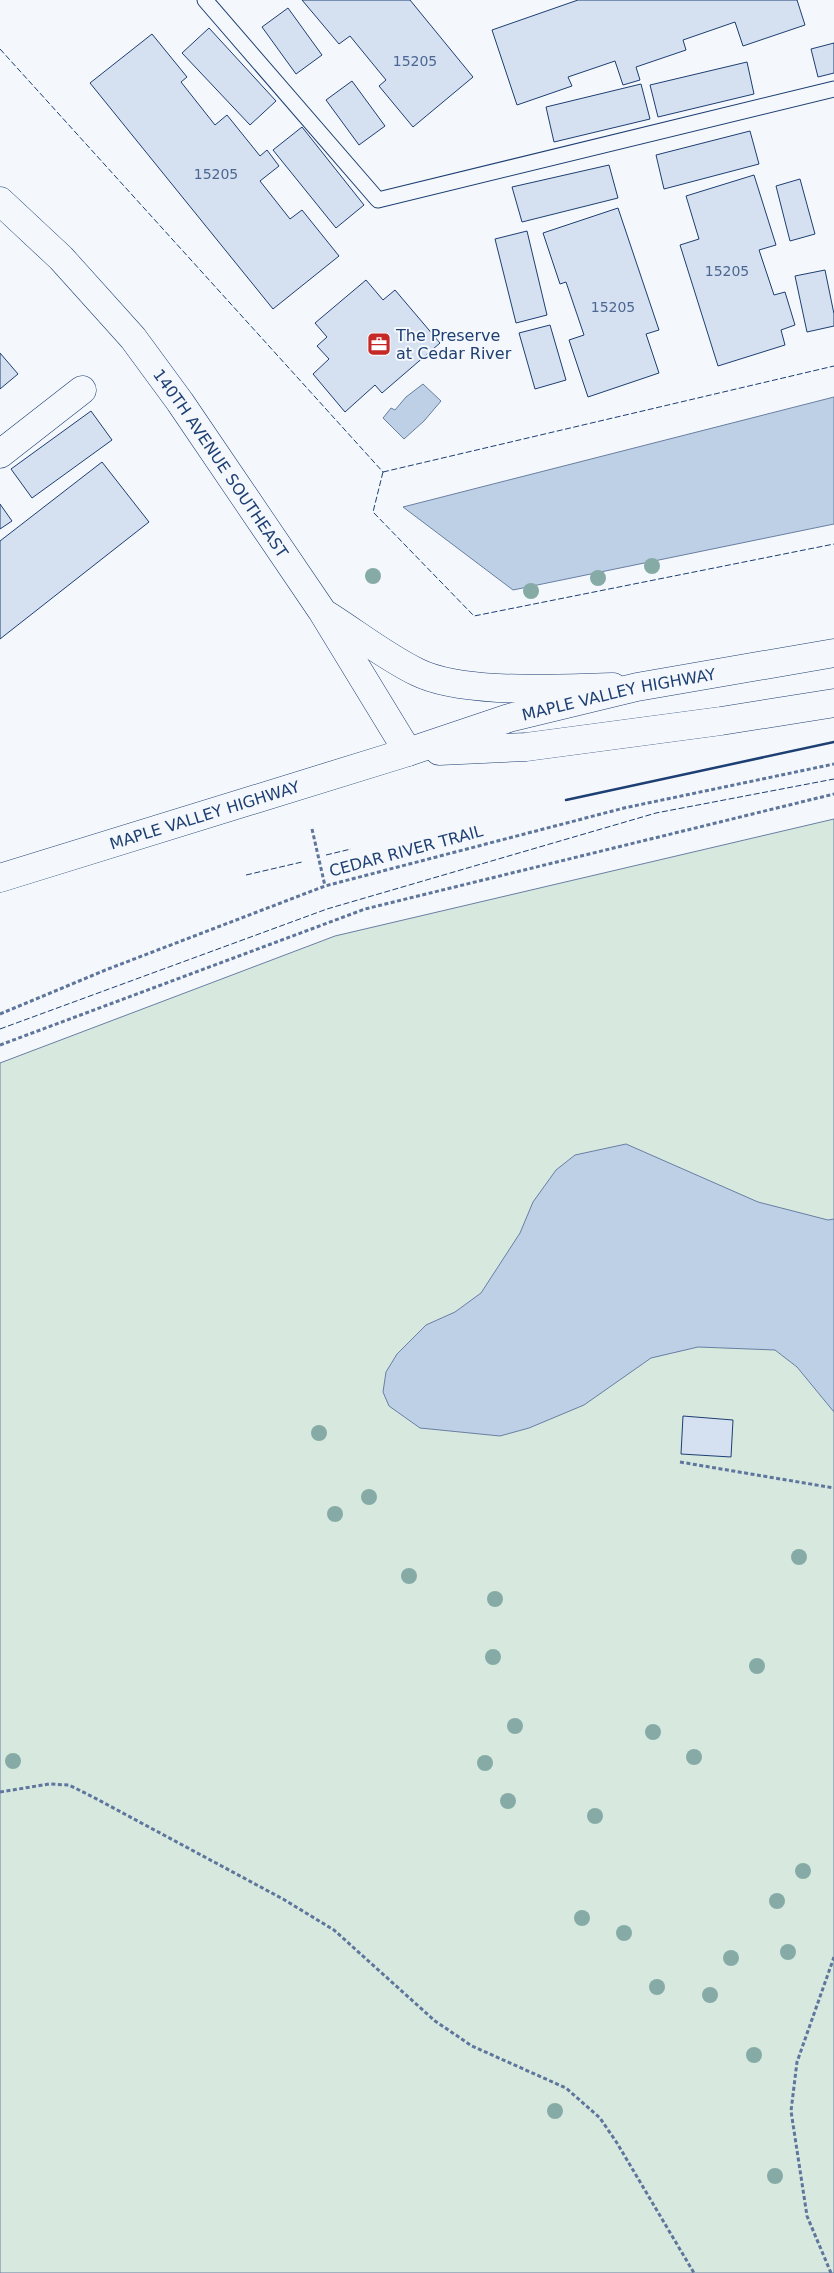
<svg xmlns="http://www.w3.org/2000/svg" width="834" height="2273" font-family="'DejaVu Sans',sans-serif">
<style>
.green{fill:#d7e8df;stroke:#687fa3}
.water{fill:#bed0e5;stroke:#687fa3}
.building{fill:#d5e0f0;stroke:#1d3f73}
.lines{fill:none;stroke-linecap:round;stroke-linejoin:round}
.lane-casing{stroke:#1d3f73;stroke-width:17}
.street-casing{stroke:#1d3f73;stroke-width:29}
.secondary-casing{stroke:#1d3f73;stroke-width:29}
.primary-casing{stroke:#1d3f73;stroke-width:29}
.path{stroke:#5e769c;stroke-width:3;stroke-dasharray:4 2.5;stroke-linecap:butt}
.lane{stroke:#f4f7fb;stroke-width:15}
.street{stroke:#f4f7fb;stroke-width:28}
.secondary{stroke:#f4f7fb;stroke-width:28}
.primary{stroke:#f4f7fb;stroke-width:28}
.fence{stroke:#1d3f73;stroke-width:1;stroke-dasharray:6 2.5;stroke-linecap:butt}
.wall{stroke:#1d3f73;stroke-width:2.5}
.tree{fill:#86aba6}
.labels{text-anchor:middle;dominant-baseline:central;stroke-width:4;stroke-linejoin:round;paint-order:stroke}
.number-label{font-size:14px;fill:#4b6792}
.poi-label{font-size:16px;fill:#1d3f73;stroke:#f4f7fb;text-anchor:start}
.street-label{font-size:16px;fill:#1d3f73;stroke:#f4f7fb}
</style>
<rect width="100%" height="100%" fill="#f4f7fb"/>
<path class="green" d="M834,819v1454h-834v-1210l335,-127z"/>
<path class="water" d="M423,384l18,17 -17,20 -20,18 -21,-21 8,-10 4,2 11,-13z
M834,397v127l-321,66 -110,-83z
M626,1144l132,58 70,18 6,-1v193l-37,-45 -22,-17 -77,-3 -47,11 -67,47 -55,23 -29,8 -80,-8 -31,-22 -6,-14 3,-20 11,-18 29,-29 29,-13 26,-19 39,-60 13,-31 23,-32 19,-15z"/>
<path class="building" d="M302,0h108l63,77 -60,50 -34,-41 7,-6 -36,-44 -11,8z
M578,0h219l8,25 -62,21 -8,-24 -52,18 3,10 -50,17 4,13 -17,5 -8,-24 -47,16 4,9 -55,19 -25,-75z
M288,8l34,47 -26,19 -34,-47z
M209,28l67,73 -26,24 -68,-72z
M152,34l35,43 -6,5 34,43 12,-10 33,41 7,-6 12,16 -19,15 30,38 12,-9 37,46 -66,53 -183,-226z
M834,43v30l-16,4 -7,-28z
M747,62l7,32 -96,23 -8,-32z
M352,81l33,45 -26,19 -33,-45z
M641,84l9,35 -96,23 -8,-35z
M302,127l62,78 -28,23 -63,-78z
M750,131l9,33 -95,25 -8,-34z
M609,165l9,33 -96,24 -10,-35z
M754,175l22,70 -17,5 15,45 11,-3 10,33 -14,5 4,15 -67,21 -38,-121 19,-6 -13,-43z
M800,179l15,55 -25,7 -14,-55z
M618,208l41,122 -13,4 13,39 -71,24 -19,-57 15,-5 -18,-53 -6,2 -17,-51z
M527,231l20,84 -31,8 -21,-84z
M825,270l9,44v12l-27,6 -12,-56z
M366,280l17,20 12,-10 45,53 -58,50 -7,-8 -30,27 -32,-38 16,-15 -12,-13 10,-9 -12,-14z
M550,325l16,55 -31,9 -16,-56z
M0,353l18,21 -18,15z
M91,411l21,29 -80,58 -21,-29z
M102,462l47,60 -149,117v-98z
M0,504l12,17 -12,8z
M683,1416l50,4 -2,37 -50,-3z"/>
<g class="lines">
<g class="lane-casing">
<path id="lane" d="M205,0l173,200 456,-111"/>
</g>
<g class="street-casing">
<path id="street" d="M0,454l82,-64"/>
</g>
<g class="secondary-casing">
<g id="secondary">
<path id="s1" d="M0,201l61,57 72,80 47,64 142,209 86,141"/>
<path d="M327,615c30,19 59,42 90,57 46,23 144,16 196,15"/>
</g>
</g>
<g class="primary-casing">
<g id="primary">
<path d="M439,751l87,-4 195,-26 113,-18"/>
<path id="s2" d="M0,878l408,-126 101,-34 128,-31 197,-34"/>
</g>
</g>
<path class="path" d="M312,829l13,57
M0,1014l108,-45 217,-83 299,-78 210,-44
M0,1045l365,-136 469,-115
M680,1462l154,26
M0,1792l49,-8 20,1 24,12 190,102 51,31 101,91 37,25 94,42 34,30 17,25 77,130
M831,2273l-24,-57 -16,-105 6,-49 37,-105"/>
<use href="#lane" class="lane"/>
<use href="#street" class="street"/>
<use href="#secondary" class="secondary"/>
<use href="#primary" class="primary"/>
<path class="fence" d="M0,49l383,423
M383,472l-10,40 101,104 360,-72
M383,472l451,-106
M326,855l25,-6
M246,875l56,-13
M0,1029l327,-120 329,-96 178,-34"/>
<path class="wall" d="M566,800l268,-58"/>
</g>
<g class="tree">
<circle cx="652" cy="566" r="8"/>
<circle cx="373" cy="576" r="8"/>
<circle cx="598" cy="578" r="8"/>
<circle cx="531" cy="591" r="8"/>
<circle cx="319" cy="1433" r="8"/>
<circle cx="369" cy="1497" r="8"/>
<circle cx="335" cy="1514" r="8"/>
<circle cx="799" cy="1557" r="8"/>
<circle cx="409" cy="1576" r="8"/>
<circle cx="495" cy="1599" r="8"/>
<circle cx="493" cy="1657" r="8"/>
<circle cx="757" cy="1666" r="8"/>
<circle cx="515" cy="1726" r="8"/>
<circle cx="653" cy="1732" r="8"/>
<circle cx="694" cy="1757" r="8"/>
<circle cx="13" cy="1761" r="8"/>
<circle cx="485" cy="1763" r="8"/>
<circle cx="508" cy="1801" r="8"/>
<circle cx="595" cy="1816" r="8"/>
<circle cx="803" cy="1871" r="8"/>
<circle cx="777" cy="1901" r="8"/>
<circle cx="582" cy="1918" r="8"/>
<circle cx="624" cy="1933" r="8"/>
<circle cx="788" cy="1952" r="8"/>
<circle cx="731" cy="1958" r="8"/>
<circle cx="657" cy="1987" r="8"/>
<circle cx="710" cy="1995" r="8"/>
<circle cx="754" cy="2055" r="8"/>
<circle cx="555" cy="2111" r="8"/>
<circle cx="775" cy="2176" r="8"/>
</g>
<defs>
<g id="office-square" transform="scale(1.25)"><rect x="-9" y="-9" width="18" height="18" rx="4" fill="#c62828" stroke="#f4f7fb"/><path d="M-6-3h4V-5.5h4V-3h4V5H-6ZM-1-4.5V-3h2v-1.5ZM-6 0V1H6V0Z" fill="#fff"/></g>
</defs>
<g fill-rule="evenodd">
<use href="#office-square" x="379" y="344"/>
</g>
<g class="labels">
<g class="number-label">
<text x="415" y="61">15205</text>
<text x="216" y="174">15205</text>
<text x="727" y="271">15205</text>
<text x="613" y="307">15205</text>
</g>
<g class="poi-label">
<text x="396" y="335">The Preserve<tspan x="396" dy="18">at Cedar River</tspan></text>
</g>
<g class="street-label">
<text stroke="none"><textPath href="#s1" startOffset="344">140TH AVENUE SOUTHEAST</textPath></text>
<text stroke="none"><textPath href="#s2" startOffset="646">MAPLE VALLEY HIGHWAY</textPath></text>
<text stroke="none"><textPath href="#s2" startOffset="214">MAPLE VALLEY HIGHWAY</textPath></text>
<text transform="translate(406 851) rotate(-15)">CEDAR RIVER TRAIL</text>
</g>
</g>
</svg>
